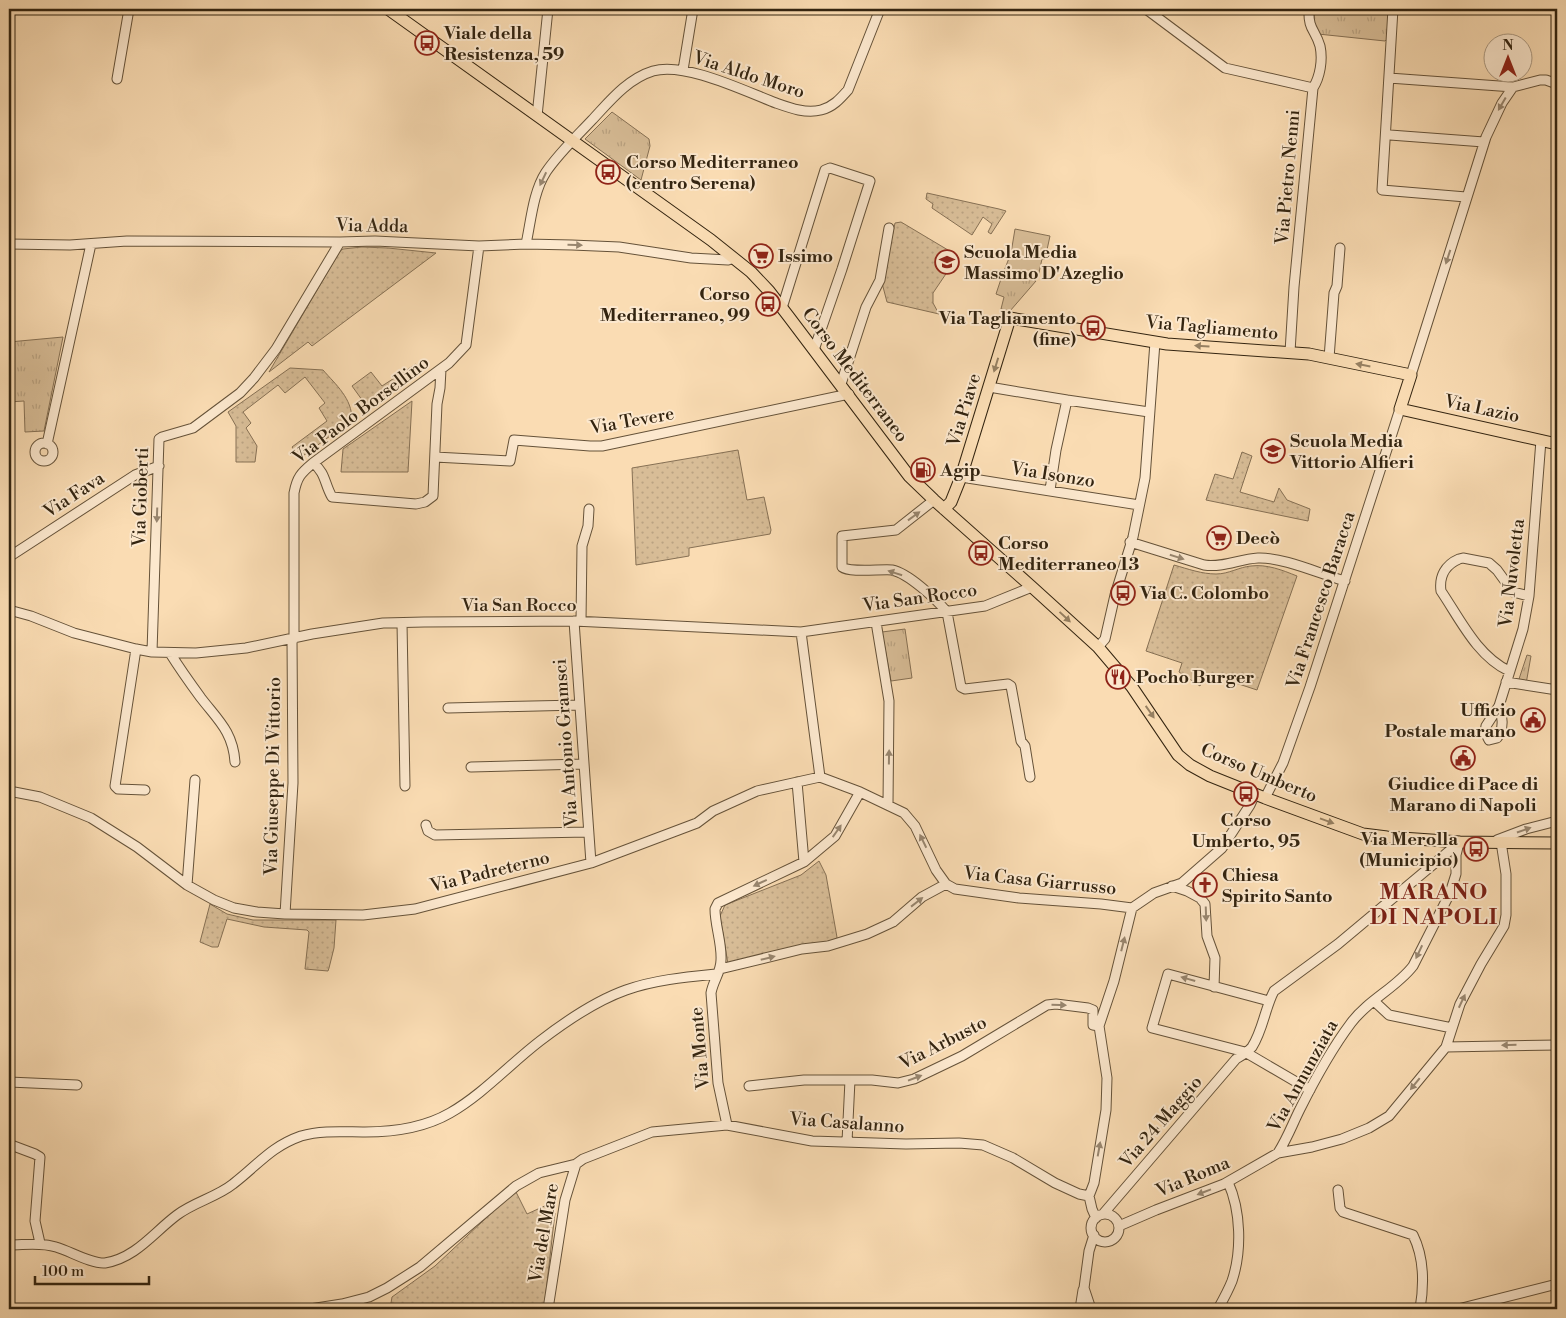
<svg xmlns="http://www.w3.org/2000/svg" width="1566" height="1318" font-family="'Libre Bodoni',serif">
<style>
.grass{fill:url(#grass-dots);stroke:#867054}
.park{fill:url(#park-tufts);stroke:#867054}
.pitch{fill:#d8bd97;stroke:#867054}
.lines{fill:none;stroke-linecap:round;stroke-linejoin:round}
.minor-casing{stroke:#655239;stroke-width:11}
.major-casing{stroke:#332410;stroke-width:13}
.minor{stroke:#fce8ce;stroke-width:9}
.major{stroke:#fadcb3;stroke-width:11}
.oneway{fill:#98866f}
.oneway2{fill:#968062}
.labels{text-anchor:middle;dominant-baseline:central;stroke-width:4;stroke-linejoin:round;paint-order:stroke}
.poi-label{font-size:18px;font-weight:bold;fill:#332410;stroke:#fce8ce;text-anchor:start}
.street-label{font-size:18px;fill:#332410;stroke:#fce8ce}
.district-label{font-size:22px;font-weight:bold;letter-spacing:1px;fill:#7a1f14;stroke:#fce8ce}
</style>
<defs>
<pattern id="grass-dots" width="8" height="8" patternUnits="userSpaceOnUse" patternTransform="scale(1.25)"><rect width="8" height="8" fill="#d8bd97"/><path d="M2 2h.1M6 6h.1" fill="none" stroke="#baa281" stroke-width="1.8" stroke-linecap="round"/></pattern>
<pattern id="park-tufts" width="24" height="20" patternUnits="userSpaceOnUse" patternTransform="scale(1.25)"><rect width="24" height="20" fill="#d8bd97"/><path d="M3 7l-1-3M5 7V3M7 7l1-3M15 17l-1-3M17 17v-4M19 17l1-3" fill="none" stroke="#baa281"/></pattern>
</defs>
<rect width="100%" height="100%" fill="#fadcb3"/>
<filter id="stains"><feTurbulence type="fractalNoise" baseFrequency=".004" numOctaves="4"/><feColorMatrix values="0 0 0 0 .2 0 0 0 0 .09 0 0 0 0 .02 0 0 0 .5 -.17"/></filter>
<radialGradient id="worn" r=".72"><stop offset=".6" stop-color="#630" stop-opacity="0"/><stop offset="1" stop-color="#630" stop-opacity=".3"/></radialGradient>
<path class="grass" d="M927,193l72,16 7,2 -15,23 -3,-2 4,-8 -9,-7 -11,18 -40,-27 1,-4 -7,-5z
M901,222l57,34 -25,37v10l6,11 -52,-12 -5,-19 13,-60z
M362,247l26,1 48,5 -124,93 -4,-4 -39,30 71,-121 3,-2z
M416,364l3,7 -47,34 -7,-1 -13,-18 19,-14 11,14z
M290,368l33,2c13,15 29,28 29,50l-52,38 -8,-11 35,-26 -8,-13 6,-5 -20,-26 -20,16 -7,-8 -35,27 8,11 -5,5 11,18 -2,16h-19v-36l-8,-14z
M412,401l-4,71h-67l2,-23z
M738,450l9,50 17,-3 7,33 -1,4 -81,14v8l-53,9 -4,-97z
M1242,452l10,4 -12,36 34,10 5,-14 8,12 23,9 -2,12 -102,-21 9,-26 18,5z
M1174,565c14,4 28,9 42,9 13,0 23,-7 35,-8 16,-2 31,4 46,10l-40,114 -52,-17 -5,13 -21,-14 3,-9 -36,-12z
M819,861l7,14 12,68 -110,21 -8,-48 5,-11 76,-30z
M210,904l17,10 26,6h83l-2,28 -5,20 -1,3 -23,-2 4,-37 -2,-2 -43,-3 -37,-8 -9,28h-6l-12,-5z
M516,1192l11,22 22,-10v10l6,-1 -11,96h-154l2,-12 43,-31 64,-60z"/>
<path class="park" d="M1314,9h75l-2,30 -2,2 -67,-7 -4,-10z
M612,112l37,27 1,7 -9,34 -56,-41z
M1003,273l33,8 -26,30 -9,-2 3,-12 -8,-3z
M63,337l-19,94 -19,1 -1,-31 -15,1v-60z
M905,629l7,49 -21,3 -9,-49z
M1527,655l4,1 -5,28 -8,-2z"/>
<path class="pitch" d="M1015,229l35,7 -5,23h-3l-4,18 -34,-6 7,-18z"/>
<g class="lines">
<g class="minor-casing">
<path id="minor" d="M1146,9l79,59 88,20
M1393,9l-11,181 84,7
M683,70l10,-61
M1389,78l124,9
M117,79l12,-70
M537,116l11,-107
M1390,135l94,7
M9,244l61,1 57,-4 213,1 35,-1 104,5 47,-2 46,1 47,2 72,11 37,2 6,-2
M526,244c5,-23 7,-52 20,-72 13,-19 30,-35 46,-52 17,-18 35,-41 61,-49 33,-9 91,20 123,32 14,5 30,11 45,7 12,-3 19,-11 27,-20l32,-81
M782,308l43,-138 5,-2 40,13 -28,88 -28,81
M1290,352l4,-65 19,-199c7,-11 10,-28 7,-42 -5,-17 -12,-16 -11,-37
M1329,358l5,-65 3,-7 3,-38
M1411,375l75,-238 16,-34 11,-16 27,-7h6l11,4
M841,384l25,-77 14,-27 9,-52
M989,387l78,13
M35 452a9 9 0 1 1 18 0a9 9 0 1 1-18 0Z
M47,444l44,-200
M435,457l75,4 4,-21 76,6h12l247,-52
M313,463c13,10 11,20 19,34l84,7 9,-2 8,-6 4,-92 3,-16 1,-19
M961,477l178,28
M1050,490l6,-40 11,-50 82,12
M934,500l-38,30 -54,6v31c8,6 38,2 50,3 16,3 44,29 55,42l14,75 4,2 43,-5 3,2 10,55 4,5 5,31
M1130,542l74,23c19,3 35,-6 54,-7 25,-1 62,16 87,23
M9,557l126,-82 24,-9
M9,610l22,6 43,17 62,16 16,3 44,1 50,-5 66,-14 71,-11 41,-1 150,-1 227,11 184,-26 47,-19
M574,621l17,242
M581,621l1,-75 6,-20 1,-17
M876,622l13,79 -1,104
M402,623l3,163
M801,632l19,145
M294,639v-146c3,-16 7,-20 19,-30l136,-100 17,-18 13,-99
M1098,647l7,-8 10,-44 18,-58 12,-59 10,-136
M136,649l-21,137 3,3 27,1
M152,652l7,-213 3,-2 31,-9 47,-35 14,-15 22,-29 64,-107
M170,653c10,16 20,30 31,45 17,22 32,34 34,64
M1509,671c-32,-15 -49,-52 -68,-80 -2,-14 4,-26 18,-32l4,-1 26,5 8,7 16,22 16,4
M1506,682l51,8
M1499,706c4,10 5,24 -2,32l-8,2 -4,-8 1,-6 13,-20 24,-77 6,-33 12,-156
M448,708l131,-3
M471,767l112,-3
M797,782l7,80
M9,791l31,6 51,21 46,29 50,38 27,15 20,8 23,4 28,2 78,1 52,-6 176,-46 106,-40 16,-12 44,-20 63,-14 40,15 44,21 11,13 21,44 10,14 9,5 64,9 82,6 31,4
M1265,798l18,-35 27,-76 90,-278
M426,825l2,6 7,4 153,-3
M1497,840l29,-11 31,-8
M187,885l8,-105
M1172,886l15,5 13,7 5,6 2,32 8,22 -1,29
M285,914l8,-131 -1,-144
M720,969l82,-20 26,-3 39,-12 26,-12 29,-25 24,-13
M1269,1001l-101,-27 -16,54 93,24 65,38
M1374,1001l15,14 63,13
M1446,1047l111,-2
M9,1082l68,3
M749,1086l55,-6h68l26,3 16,-4 48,-23 85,-51 9,-1 32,4 5,2v15l6,1
M727,1125l-9,-42 -7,-90c2,-12 10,-21 10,-33 1,-17 -6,-34 -6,-51l3,-6 86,-41 31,-26 25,-44
M847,1142l3,-62
M11,1145l24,9 5,3 -5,64 5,22
M1278,1153c10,-16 14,-28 22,-44 14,-28 33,-62 51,-86 17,-23 45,-35 62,-57l37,-73 6,-19v-19l3,-12
M1338,1190l2,18 3,4 70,23c11,22 11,50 7,74
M1089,1196l5,-13 12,-73 1,-32 -8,-52 15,-45 18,-73 22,-15 28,-10 40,-35 28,-43 5,-11
M1103,1214l133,-155c5,-3 12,-7 16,-12 11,-17 13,-39 22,-56l64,-47 122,-102
M1091 1228a14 14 0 1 1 28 0a14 14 0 1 1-28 0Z
M1119,1226l37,-16 68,-26 54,-31 34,-6 30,-8 27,-11 20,-12 57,-69 14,-43 21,-40 23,-38 2,-11v-41l-5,-32
M9,1245c16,0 31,-3 47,2 14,4 35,17 49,16 31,-5 49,-31 72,-48 17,-13 40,-18 56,-31 25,-19 37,-37 68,-48 21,-6 43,-4 64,-4 30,0 59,-4 85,-19 33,-19 60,-49 90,-72 26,-20 55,-40 86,-51 28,-10 60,-13 90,-16
M310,1309l32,-5 27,-7 18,-9 33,-21 96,-81 23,-13 37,-9 7,-5 69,-27 75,-7 85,16 94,3 53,-1 24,2 30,13 42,25 24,11 10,2 3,13 4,9
M548,1309l17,-109 11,-36
M1080,1309l3,-19
M1091,1309l-7,-21 5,-37 5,-16
M1218,1309c5,-9 10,-18 14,-28 10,-30 9,-70 -4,-99
M1458,1309l99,-25"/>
</g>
<g class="major-casing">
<path id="major" d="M388,9l323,231 40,32 18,19 20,26 120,159 25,24 98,87 66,60 34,40 46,68 12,10 20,11 55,22 98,36 24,3 73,5 97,1
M944,509l7,-7 10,-25 49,-159 157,26 142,10 102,21 -11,34 157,35"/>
</g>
<use href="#minor" class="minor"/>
<use href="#major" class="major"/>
</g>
<defs><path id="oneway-solid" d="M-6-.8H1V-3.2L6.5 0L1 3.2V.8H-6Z" transform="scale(1.25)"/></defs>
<g class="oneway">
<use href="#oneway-solid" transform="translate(1502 104) rotate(120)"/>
<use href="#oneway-solid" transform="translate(543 179) rotate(115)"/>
<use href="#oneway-solid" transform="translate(575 245) rotate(2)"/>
<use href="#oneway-solid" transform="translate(1448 257) rotate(108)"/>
<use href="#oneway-solid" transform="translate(157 515) rotate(92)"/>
<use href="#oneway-solid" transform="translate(914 516) rotate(-36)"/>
<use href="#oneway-solid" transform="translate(1177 557) rotate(17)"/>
<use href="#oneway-solid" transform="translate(895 573) rotate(-162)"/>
<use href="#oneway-solid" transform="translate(889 757) rotate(-89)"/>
<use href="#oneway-solid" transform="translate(1524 830) rotate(-19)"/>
<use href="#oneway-solid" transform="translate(837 831) rotate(-55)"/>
<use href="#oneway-solid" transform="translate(923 841) rotate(-116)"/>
<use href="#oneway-solid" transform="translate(760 883) rotate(155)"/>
<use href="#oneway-solid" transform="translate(917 902) rotate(-38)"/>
<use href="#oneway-solid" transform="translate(1206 914) rotate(88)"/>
<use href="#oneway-solid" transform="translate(1123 944) rotate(-76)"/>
<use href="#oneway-solid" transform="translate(1419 952) rotate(115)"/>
<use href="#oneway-solid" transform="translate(768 958) rotate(-14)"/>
<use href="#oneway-solid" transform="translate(1188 979) rotate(-164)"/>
<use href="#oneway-solid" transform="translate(1462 1001) rotate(-65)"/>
<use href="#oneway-solid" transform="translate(1059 1005) rotate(2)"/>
<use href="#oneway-solid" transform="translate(1509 1045) rotate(179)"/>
<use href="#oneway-solid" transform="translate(915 1078) rotate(-21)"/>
<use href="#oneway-solid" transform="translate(1415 1084) rotate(129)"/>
<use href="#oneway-solid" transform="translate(1099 1149) rotate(-80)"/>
<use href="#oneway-solid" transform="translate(1204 1192) rotate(159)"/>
</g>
<g class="oneway2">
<use href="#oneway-solid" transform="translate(1202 346) rotate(-176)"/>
<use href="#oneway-solid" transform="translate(996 365) rotate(107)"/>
<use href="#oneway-solid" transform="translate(1363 365) rotate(-169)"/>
<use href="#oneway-solid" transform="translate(1065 617) rotate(43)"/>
<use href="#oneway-solid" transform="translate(1150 712) rotate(55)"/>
<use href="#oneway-solid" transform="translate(1327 821) rotate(20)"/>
</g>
<defs>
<g id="bus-ring" transform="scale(1.25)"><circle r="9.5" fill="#fce8ce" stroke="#8f2418" stroke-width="1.5"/><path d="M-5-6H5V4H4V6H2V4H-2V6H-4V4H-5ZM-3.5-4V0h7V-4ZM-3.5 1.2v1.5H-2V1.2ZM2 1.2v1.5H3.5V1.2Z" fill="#8f2418"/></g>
<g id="supermarket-ring" transform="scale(1.25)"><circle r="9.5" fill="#fce8ce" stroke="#8f2418" stroke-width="1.5"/><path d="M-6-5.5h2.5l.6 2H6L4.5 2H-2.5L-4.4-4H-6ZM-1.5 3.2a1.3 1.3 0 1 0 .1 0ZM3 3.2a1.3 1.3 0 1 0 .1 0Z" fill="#8f2418"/></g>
<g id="school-ring" transform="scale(1.25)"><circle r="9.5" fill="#fce8ce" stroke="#8f2418" stroke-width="1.5"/><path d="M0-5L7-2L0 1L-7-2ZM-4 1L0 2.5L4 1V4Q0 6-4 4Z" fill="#8f2418"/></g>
<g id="fuel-ring" transform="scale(1.25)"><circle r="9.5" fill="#fce8ce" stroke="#8f2418" stroke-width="1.5"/><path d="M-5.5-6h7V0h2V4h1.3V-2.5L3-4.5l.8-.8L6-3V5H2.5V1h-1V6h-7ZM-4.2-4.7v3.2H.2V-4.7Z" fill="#8f2418"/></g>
<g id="restaurant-ring" transform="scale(1.25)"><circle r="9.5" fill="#fce8ce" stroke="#8f2418" stroke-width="1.5"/><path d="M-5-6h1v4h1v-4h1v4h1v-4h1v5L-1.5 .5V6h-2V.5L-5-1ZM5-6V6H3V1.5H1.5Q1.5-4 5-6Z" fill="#8f2418"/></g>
<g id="civic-ring" transform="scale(1.25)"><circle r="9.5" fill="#fce8ce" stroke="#8f2418" stroke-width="1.5"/><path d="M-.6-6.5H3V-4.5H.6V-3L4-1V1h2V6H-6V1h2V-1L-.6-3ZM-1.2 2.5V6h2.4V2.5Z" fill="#8f2418"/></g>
<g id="church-ring" transform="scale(1.25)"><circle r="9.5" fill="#fce8ce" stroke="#8f2418" stroke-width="1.5"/><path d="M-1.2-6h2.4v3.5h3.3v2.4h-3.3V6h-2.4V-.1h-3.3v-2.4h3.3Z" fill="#8f2418"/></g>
</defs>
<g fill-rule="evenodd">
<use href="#bus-ring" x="427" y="43"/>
<use href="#bus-ring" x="608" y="172"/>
<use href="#supermarket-ring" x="761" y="256"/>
<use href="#school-ring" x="947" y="262"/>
<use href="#bus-ring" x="768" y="304"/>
<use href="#bus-ring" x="1093" y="328"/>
<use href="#school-ring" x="1273" y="451"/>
<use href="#fuel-ring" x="923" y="470"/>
<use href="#supermarket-ring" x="1219" y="538"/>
<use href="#bus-ring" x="981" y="553"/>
<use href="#bus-ring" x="1123" y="593"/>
<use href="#restaurant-ring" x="1118" y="677"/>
<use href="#civic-ring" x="1533" y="720"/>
<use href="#civic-ring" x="1463" y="758"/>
<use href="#bus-ring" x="1246" y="794"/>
<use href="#bus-ring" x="1476" y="849"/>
<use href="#church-ring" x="1205" y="885"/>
</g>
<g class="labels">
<g class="poi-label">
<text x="444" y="33">Viale della<tspan x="444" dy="21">Resistenza, 59</tspan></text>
<text x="626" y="162">Corso Mediterraneo<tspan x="626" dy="21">(centro Serena)</tspan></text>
<text x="964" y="252">Scuola Media<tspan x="964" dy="21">Massimo D'Azeglio</tspan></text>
<text x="778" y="256">Issimo</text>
<text x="750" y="294" text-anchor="end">Corso<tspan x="750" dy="21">Mediterraneo, 99</tspan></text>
<text x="1076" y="318" text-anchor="end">Via Tagliamento<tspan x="1076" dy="21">(fine)</tspan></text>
<text x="1290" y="441">Scuola Media<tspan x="1290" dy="21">Vittorio Alfieri</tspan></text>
<text x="940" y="470">Agip</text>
<text x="1236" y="538">Decò</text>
<text x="998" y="543">Corso<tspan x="998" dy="21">Mediterraneo 13</tspan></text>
<text x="1140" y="593">Via C. Colombo</text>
<text x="1136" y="677">Pocho Burger</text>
<text x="1516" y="710" text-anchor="end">Ufficio<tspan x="1516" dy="21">Postale marano</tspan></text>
<text x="1463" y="784" text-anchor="middle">Giudice di Pace di<tspan x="1463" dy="21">Marano di Napoli</tspan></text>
<text x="1246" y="820" text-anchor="middle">Corso<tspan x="1246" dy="21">Umberto, 95</tspan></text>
<text x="1458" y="839" text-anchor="end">Via Merolla<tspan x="1458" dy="21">(Municipio)</tspan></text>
<text x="1222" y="875">Chiesa<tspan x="1222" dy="21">Spirito Santo</tspan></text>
</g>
<g class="street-label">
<text transform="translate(749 75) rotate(18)">Via Aldo Moro</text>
<text transform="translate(1288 177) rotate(-85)">Via Pietro Nenni</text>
<text transform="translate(372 226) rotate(1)">Via Adda</text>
<text transform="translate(1212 328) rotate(5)">Via Tagliamento</text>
<text transform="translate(855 375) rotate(53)">Corso Mediterraneo</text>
<text transform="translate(1482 409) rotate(12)">Via Lazio</text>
<text transform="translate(361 410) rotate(-37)">Via Paolo Borsellino</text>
<text transform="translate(964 410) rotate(-73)">Via Piave</text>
<text transform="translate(632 421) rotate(-10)">Via Tevere</text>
<text transform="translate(1053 475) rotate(9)">Via Isonzo</text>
<text transform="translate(74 495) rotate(-33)">Via Fava</text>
<text transform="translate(141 497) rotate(-88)">Via Gioberti</text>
<text transform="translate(1512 573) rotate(-83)">Via Nuvoletta</text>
<text transform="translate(920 598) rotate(-8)">Via San Rocco</text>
<text transform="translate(1321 600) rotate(-72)">Via Francesco Baracca</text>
<text x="519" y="605">Via San Rocco</text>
<text transform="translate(566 743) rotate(-94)">Via Antonio Gramsci</text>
<text transform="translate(1259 773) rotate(23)">Corso Umberto</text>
<text transform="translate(273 776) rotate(-89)">Via Giuseppe Di Vittorio</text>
<text transform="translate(490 872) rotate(-14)">Via Padreterno</text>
<text transform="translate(1040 881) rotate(6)">Via Casa Giarrusso</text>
<text transform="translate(943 1043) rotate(-27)">Via Arbusto</text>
<text transform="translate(700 1048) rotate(-95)">Via Monte</text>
<text transform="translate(1303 1076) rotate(-61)">Via Annunziata</text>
<text transform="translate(1161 1122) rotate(-49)">Via 24 Maggio</text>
<text transform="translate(847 1123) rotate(4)">Via Casalanno</text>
<text transform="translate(1193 1177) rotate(-23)">Via Roma</text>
<text transform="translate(544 1233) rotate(-80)">Via del Mare</text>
</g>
<g class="district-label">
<text x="1434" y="892">MARANO<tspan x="1434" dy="25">DI NAPOLI</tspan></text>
</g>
</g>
<rect width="1566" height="1318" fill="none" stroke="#fadcb3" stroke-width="30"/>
<rect x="10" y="10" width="1546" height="1298" fill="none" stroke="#332410" stroke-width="2.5"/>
<rect x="15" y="15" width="1536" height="1288" fill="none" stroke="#332410"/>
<g transform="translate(1508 58)"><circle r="24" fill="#fce8ce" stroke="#ac9a82"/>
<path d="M0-4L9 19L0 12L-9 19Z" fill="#8f2418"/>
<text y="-8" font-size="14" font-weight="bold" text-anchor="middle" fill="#332410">N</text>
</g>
<path d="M35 1276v8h114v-8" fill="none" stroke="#332410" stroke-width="2.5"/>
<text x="42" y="1276" font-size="15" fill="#332410" stroke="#fce8ce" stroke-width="4" paint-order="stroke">100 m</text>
<rect width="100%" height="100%" filter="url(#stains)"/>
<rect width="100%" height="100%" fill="url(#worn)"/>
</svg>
